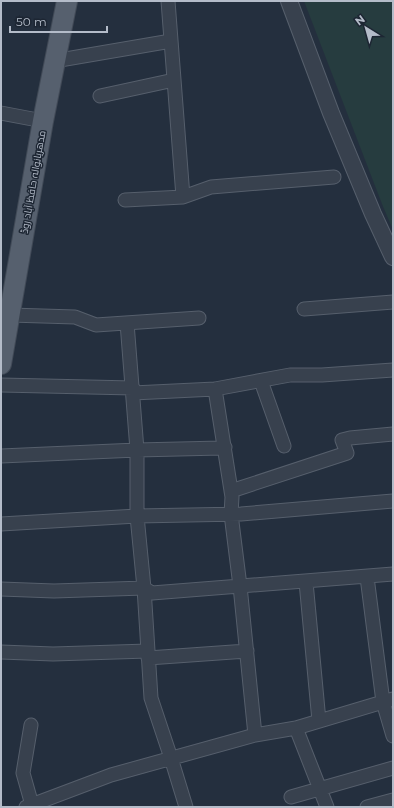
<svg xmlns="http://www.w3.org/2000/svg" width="394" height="808" font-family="Montserrat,Cairo,sans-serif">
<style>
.green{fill:#263c3f}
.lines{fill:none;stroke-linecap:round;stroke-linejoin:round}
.minor-casing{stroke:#565f6c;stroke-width:15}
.tertiary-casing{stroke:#565f6c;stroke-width:18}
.primary-casing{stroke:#414a57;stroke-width:22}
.minor{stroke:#38414e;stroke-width:13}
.tertiary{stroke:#38414e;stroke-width:16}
.primary{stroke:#56606e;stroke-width:20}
.labels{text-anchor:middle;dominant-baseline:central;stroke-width:3;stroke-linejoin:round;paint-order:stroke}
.street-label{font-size:10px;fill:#b4bcc9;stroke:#1d2633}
</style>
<rect width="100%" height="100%" fill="#242f3e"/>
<path class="green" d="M304,1h89v229l-11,-26z"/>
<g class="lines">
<g class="minor-casing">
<path id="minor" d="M168,1l15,196
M54,61l117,-20
M100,96l74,-16
M1,113l42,8
M125,200l58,-3 28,-10 123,-10
M304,309l89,-7
M10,315l65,2 21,8 103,-7
M127,323l10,127v66l7,72 7,110 20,60 15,49
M261,381l23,65
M1,385l132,3
M215,389l17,108 -1,17 9,72 15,149
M133,393l82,-4 75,-14h32l71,-5
M1,456l136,-6 84,-2 4,-1
M231,491l116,-38 -5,-13 8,-2 43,-4
M1,524l136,-8 104,-2 152,-13
M367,577l16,125 10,34
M306,582l13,139
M1,589l53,2 90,-3 8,5 241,-19
M1,652l52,2 95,-3
M148,658l99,-7
M31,725l-8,48 9,32
M296,728l31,79
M291,797l102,-29
M26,807l85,-32 144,-40 41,-7 97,-29
M367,807l26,-7"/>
</g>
<g class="tertiary-casing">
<path id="tertiary" d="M289,1l42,112 42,101 20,43"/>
</g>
<g class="primary-casing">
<path id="primary" d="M1,364l42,-243 24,-120"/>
</g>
<use href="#minor" class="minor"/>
<use href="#tertiary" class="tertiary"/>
<use href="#primary" class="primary"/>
</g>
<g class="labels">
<g class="street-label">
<text transform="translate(33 182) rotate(-80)">مدھریانوالہ حافظ آباد روڈ</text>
</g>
</g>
<rect width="394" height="808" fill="none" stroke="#b4bcc9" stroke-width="4"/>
<g transform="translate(366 28) rotate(323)" stroke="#1d2633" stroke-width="3" paint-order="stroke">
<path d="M0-3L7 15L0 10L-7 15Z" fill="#b4bcc9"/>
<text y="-6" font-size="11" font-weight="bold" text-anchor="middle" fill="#b4bcc9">N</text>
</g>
<path d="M10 26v6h97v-6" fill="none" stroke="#b4bcc9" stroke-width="2"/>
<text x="16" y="26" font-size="12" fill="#b4bcc9" stroke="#1d2633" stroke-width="3" paint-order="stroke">50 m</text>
</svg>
